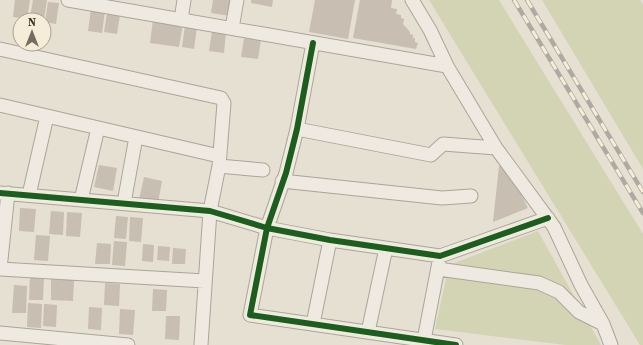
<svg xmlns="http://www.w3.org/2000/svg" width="643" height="345" font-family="'Source Serif 4',serif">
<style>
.green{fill:#d3d4b4}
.building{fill:#c8beb2}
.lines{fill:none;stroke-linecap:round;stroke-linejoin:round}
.street-casing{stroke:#aba599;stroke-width:15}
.street{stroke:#eeeae2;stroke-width:13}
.rail-casing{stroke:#adaaa2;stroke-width:4.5}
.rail{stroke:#f5edd8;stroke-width:3;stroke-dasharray:9;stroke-linecap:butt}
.cycleway-casing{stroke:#f5edd8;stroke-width:8}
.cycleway{stroke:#1b5e20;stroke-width:6}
</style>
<rect width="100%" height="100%" fill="#e5e0d1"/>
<path class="green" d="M429,0h70l144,234v111h-3z
M542,0h98l3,4v165z
M538,231l63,114h-35l-131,-16 14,-64z"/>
<path class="building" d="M15,0h15l-3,19 -14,-2z
M33,0h14l-3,19 -14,-1z
M213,0h20l-3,16 -19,-3z
M251,0h22l-1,7 -21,-4z
M315,0h40l-7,39 -39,-7z
M360,0h32l-1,8 6,1 -1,5 5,1v3l3,1 -1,5 7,8v2l3,1v3h2v4l3,1 -2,6 -63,-11z
M48,2l11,1 -3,21 -11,-2z
M91,9l14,2 -3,22 -14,-2z
M107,13l13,2 -3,19 -13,-2z
M153,20l30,4 -4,23 -29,-4z
M185,25l12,2 -3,22 -12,-2z
M212,31l14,2 -2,20 -15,-2z
M244,38l17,2 -3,19 -17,-2z
M99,165l18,3 -4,23 -19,-4z
M499,166l9,2 20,40 -35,14z
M144,177l18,4 -4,22 -19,-3z
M20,208l16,1 -2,23 -15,-1z
M51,211l13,1 -1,23 -14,-1z
M67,212l15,1 -2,24 -14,-1z
M116,216l12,1 -2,22 -12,-1z
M130,217l13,1 -2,24 -12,-1z
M36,235l14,1 -2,25 -14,-1z
M114,241l13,1 -2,24 -13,-1z
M97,243l14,1 -1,20h-15z
M143,244l11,1 -1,17 -11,-1z
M158,246l12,1 -1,14 -12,-1z
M173,248l13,1 -1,15h-13z
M30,276l14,1 -1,23h-14z
M51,279l23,1 -1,21 -22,-1z
M105,283l15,1 -1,22 -15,-1z
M14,285l13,1 -1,27h-14z
M153,289l14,1 -1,21h-14z
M28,303l14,1 -1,24 -14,-1z
M44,304l13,1 -1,22 -13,-1z
M89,307l13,1 -1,22 -13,-1z
M120,309l15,1 -2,25 -14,-1z
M166,316h14l-1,24 -14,-1z"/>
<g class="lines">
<g class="street-casing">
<path id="street" d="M68,0l379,66
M412,0l18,30 17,36 49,82 58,79 27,58 22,39 8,21
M181,20l3,-20
M232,28l5,-28
M313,43l-16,86 -11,44 -19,55 -17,87 206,30
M0,49l221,49 3,5 -5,63 -9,45 -9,134
M0,105l219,51
M297,129l134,26 12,-11 53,4
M219,166l44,4
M282,181l160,17 29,-2
M0,193l210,18 57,17 63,12 110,16 108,-38
M29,195l18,-79
M81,200l17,-72
M124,203l12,-66
M0,269l205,12
M0,269l8,-76
M438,269l101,14 20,9 20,20 24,12
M313,324l17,-84
M368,332l18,-84
M0,333l128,12
M424,340l15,-78"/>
</g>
<use href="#street" class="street"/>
<g class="rail-casing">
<path id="rail" d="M514,0l129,213
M527,0l116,192"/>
</g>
<use href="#rail" class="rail"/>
<g class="cycleway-casing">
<path id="cycleway" d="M313,43l-16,86 -11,44 -19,55 -17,87 206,30
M0,193l210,18 57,17 63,12 110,16 108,-38"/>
</g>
<use href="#cycleway" class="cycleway"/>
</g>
<g transform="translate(32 32)"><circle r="19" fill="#f5edd8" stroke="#aaa08f"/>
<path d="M0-3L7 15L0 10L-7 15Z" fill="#766c5f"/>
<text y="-6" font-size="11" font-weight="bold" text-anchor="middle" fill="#3a2d21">N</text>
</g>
</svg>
